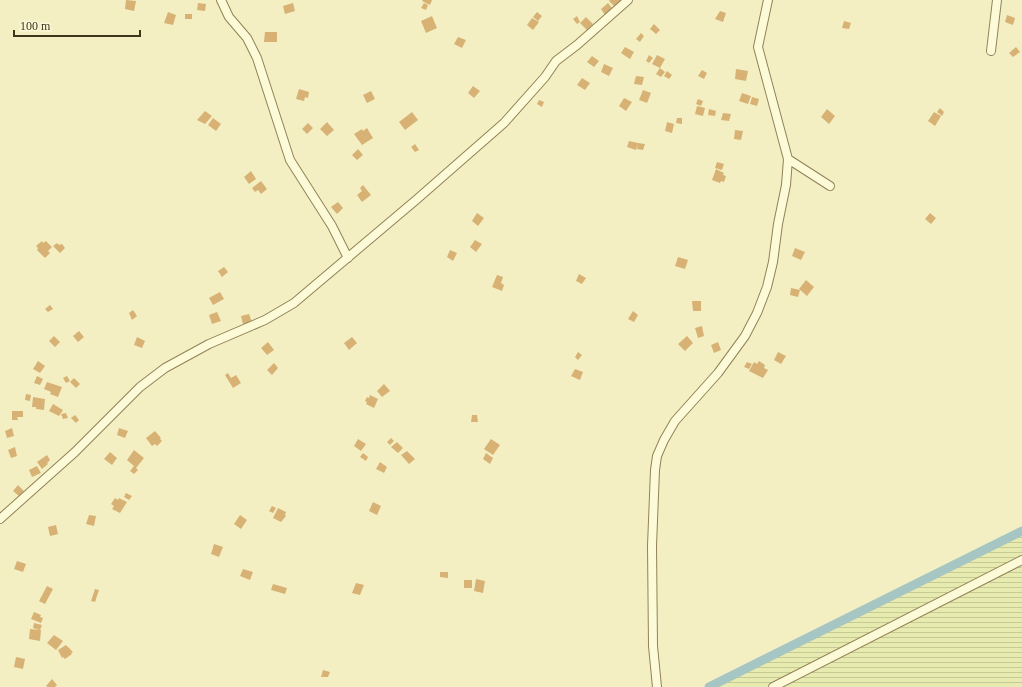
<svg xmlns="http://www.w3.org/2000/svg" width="1022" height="687" font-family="'Times New Roman',serif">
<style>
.farmland{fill:url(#farmland-rules)}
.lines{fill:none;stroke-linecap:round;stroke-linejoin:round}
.canal{stroke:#a5c6c3;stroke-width:9}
.building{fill:#d7b274}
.street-casing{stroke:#918257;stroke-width:10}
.street{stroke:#fdfad8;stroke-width:8}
</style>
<defs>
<pattern id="farmland-rules" width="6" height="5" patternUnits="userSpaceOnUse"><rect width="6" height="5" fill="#e8ebaf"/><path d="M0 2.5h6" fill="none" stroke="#c8ca96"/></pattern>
</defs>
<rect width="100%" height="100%" fill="#f4efc3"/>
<path class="farmland" d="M1022,534v153h-306z"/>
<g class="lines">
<path class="canal" d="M709,687l313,-156"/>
</g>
<path class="building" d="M126,0l10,1 -2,10 -9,-2z
M423,0h9l-2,5 -8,-4z
M610,0h11l-6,7 -6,-6z
M198,3l8,1 -1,7 -8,-1z
M293,3l2,8 -10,3 -2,-8z
M424,3l4,2 -2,5 -5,-2z
M608,3l5,6 -8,6 -4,-6z
M720,11l6,2 -3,9 -8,-3z
M168,12l8,3 -3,10 -9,-2z
M537,12l5,4 -4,5 -5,-4z
M185,14h7v5h-7z
M1007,15l8,3 -2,7 -8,-3z
M432,16l5,12 -11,5 -5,-12z
M577,16l3,6 -3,2 -4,-5z
M586,17l7,7 -6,6 -7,-7z
M532,18l7,4 -6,8 -6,-5z
M844,21l7,2 -2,6 -7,-1z
M654,24l6,6 -4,4 -6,-5z
M265,32h12v10h-13z
M641,33l3,3 -4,6 -4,-3z
M458,37l8,3 -4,8 -8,-4z
M625,47l9,5 -4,7 -9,-6z
M1016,47l4,5 -7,5 -4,-4z
M649,55l4,3 -4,5 -3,-2z
M657,55l8,4 -5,9 -8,-4z
M592,56l7,5 -5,6 -7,-5z
M604,64l9,4 -4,8 -8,-4z
M660,68l5,4 -4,5 -5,-3z
M736,69l12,2 -2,10 -11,-2z
M702,70l5,3 -3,6 -6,-3z
M667,71l5,4 -3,4 -5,-3z
M636,76l8,1 -2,8 -8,-1z
M582,78l8,5 -5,7 -8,-5z
M473,86l7,5 -6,7 -6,-5z
M299,89l10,3 -1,6 -3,-1 -1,4 -8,-2z
M643,90l8,3 -4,10 -8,-3z
M371,91l4,8 -8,4 -4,-8z
M742,93l9,3 -3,8 -9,-3z
M752,97l7,2 -2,7 -7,-2z
M624,98l8,4 -6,9 -7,-5z
M698,99l5,2 -2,5 -5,-2z
M539,100l5,2 -2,5 -5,-3z
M697,106l8,2 -2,8 -8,-2z
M940,108l4,4 -2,4 -5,-4z
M709,109l7,2 -1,5 -7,-1z
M827,109l8,7 -6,8 -8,-7z
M205,111l7,5 -7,8 -8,-4z
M412,112l6,8 -13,10 -6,-8z
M934,112l7,4 -6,10 -7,-5z
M723,113l8,1 -2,7 -8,-1z
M213,118l8,6 -5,7 -8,-6z
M677,118h5v6l-6,-1z
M327,122l7,8 -7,6 -7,-7z
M667,122l7,2 -2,9 -7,-2z
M308,123l5,5 -6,6 -5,-5z
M367,128l6,10 -11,7 -8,-11 8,-5 1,2z
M735,130l8,1 -2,9 -7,-1z
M629,141l9,2 -2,7 -9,-3z
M638,143l7,1 -2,6 -6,-1z
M415,144l4,6 -4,2 -4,-5z
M358,149l5,6 -6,5 -5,-5z
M717,162l7,2 -2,6 -7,-2z
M716,169l8,4 -1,2 3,1 -2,6 -3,-1 -1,2 -8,-3z
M251,171l5,8 -7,5 -5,-7z
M261,181l6,8 -6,5 -3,-4 -3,2 -3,-4z
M363,185l8,10 -9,7 -5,-7 5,-4 -2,-3z
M338,202l5,6 -6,6 -6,-7z
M477,213l7,5 -6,8 -6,-5z
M930,213l6,5 -5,6 -6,-5z
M475,240l7,4 -6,8 -6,-5z
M42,241l1,2 3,-2 6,6 -4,4 2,2 -5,5 -8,-8 1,-2 -2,-2z
M57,243l2,2 3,-1 3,4 -5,5 -7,-7z
M795,248l10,4 -4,8 -9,-4z
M450,250l7,3 -4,8 -6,-4z
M678,257l10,3 -3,9 -10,-3z
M224,267l4,5 -6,5 -4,-6z
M579,274l7,4 -4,6 -6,-3z
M497,275l6,2 -2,6 3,2 -2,6 -10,-4z
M806,280l8,7 -7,9 -8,-7z
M791,288l9,2 -2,7 -8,-2z
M220,292l4,7 -11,6 -4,-7z
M692,301h9v10h-8z
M50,305l3,4 -5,3 -3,-3z
M133,310l4,6 -5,4 -3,-7z
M633,311l5,4 -4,7 -6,-3z
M217,312l4,9 -9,3 -3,-9z
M249,314l3,8 -9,2 -2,-8z
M702,326l2,10 -6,2 -3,-10z
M79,331l5,6 -6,5 -5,-6z
M54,336l6,6 -5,5 -6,-6z
M687,336l6,7 -8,8 -7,-7z
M137,337l8,4 -3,7 -8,-3z
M352,337l5,6 -8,7 -5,-7z
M268,342l6,8 -7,5 -6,-7z
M718,342l3,8 -7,3 -3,-8z
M578,352l4,3 -4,5 -3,-3z
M778,352l8,4 -5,8 -7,-4z
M38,361l7,5 -5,7 -7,-4z
M759,361l6,4 -1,3 4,2 -5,8 -14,-7 5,-9 3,2z
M747,362l5,2 -3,5 -5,-2z
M274,363l4,5 -6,7 -5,-5z
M575,369l8,3 -3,8 -9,-4z
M228,373l3,5 5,-3 5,8 -8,5 -8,-13z
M37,376l6,3 -3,6 -6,-2z
M67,376l3,5 -4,2 -3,-5z
M74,378l6,6 -4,4 -6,-6z
M47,382l15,5 -4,10 -8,-3 1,-2 -7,-3z
M384,384l6,7 -8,6 -5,-6z
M26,394l5,1 -1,6 -5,-1z
M370,395l8,4 -4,9 -8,-4 1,-2 -2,-1 2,-4 2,1z
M33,397l12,2 -1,11 -8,-1v-2h-4z
M53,404l10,6 -4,6 -10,-5z
M12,411h11v6h-6l1,3h-6z
M66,413l2,5 -5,1 -2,-5z
M75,415l4,5 -3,3 -5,-5z
M472,415h5l1,7h-7z
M12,428l2,8 -7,2 -2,-7z
M119,428l9,3 -3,7 -8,-3z
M155,431l6,7 -1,1 2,2 -5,5 -2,-2 -3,2 -6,-8z
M391,438l3,3 -4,4 -3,-3z
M358,439l8,5 -5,7 -7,-5z
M491,439l9,6 -7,10 -9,-6z
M397,442l6,6 -5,5 -7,-6z
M15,447l2,9 -6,2 -3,-8z
M134,450l10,8 -8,10 2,2 -4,4 -4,-3 4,-5 -7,-6z
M407,451l8,8 -6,5 -8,-9z
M110,452l7,6 -5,7 -8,-6z
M363,453l5,4 -2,4 -6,-4z
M486,453l7,5 -3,6 -7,-5z
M47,455l3,5 -3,3 1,1 -6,5 -5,-7z
M380,462l7,5 -3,6 -8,-4z
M37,466l4,7 -9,4 -3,-7z
M18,485l6,6 -5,5 -6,-5z
M126,493l6,3 -3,4 -5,-3z
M115,498l3,2 1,-2 8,4 -7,11 -8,-4 2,-3 -3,-2z
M373,502l8,4 -4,9 -8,-4z
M272,506l4,2 -3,5 -4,-2z
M278,508l8,4 -1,3 1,1 -5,6 -8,-4z
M89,515l7,1 -2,10 -8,-2z
M240,515l7,5 -6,9 -7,-5z
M56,525l2,9 -8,2 -2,-9z
M214,544l9,3 -4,10 -8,-3z
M17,561l9,3 -3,8 -9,-3z
M243,569l10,3 -3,8 -10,-4z
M440,572h8v6l-8,-1z
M476,579l9,2 -2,12 -9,-2z
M464,580h8v8h-8z
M356,583l8,2 -4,10 -8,-2z
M273,584l14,4 -2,6 -14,-4z
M47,586l6,3 -8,15 -6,-3z
M95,589l4,1 -4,12 -4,-1z
M34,612l7,3 -1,2 3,1 -2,5 -10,-4z
M34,623l8,2 -2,5 -7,-2z
M30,629l11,1 -1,11 -11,-2z
M54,635l9,6 -7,9 -9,-7z
M66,645l7,7 -2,1 1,1 -7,5 -2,-2 -1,1 -4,-8z
M16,657l9,2 -2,10 -9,-2z
M323,670l7,2 -2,5h-7z
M52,679l5,6 -2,2h-7l-2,-1z"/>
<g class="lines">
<g class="street-casing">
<path id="street" d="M221,0l8,17 18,21 10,20 33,102 42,66 16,32
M991,51l6,-51
M788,159l42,27
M0,519l75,-67 65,-65 25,-19 44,-24 56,-24 29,-17 122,-103 88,-77 41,-46 11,-16 21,-16 51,-45
M657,687l-4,-41 -1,-100 3,-76 2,-14 7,-16 11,-19 43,-48 27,-37 12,-23 10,-26 6,-25 5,-38 8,-39 2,-26 -30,-112 10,-47
M773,687l249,-127"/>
</g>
<use href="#street" class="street"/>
</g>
<path d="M14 30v6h126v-6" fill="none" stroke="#3f351d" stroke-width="2"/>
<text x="20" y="30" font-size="12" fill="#3f351d" stroke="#faf7d4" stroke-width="3" paint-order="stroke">100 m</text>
</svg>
